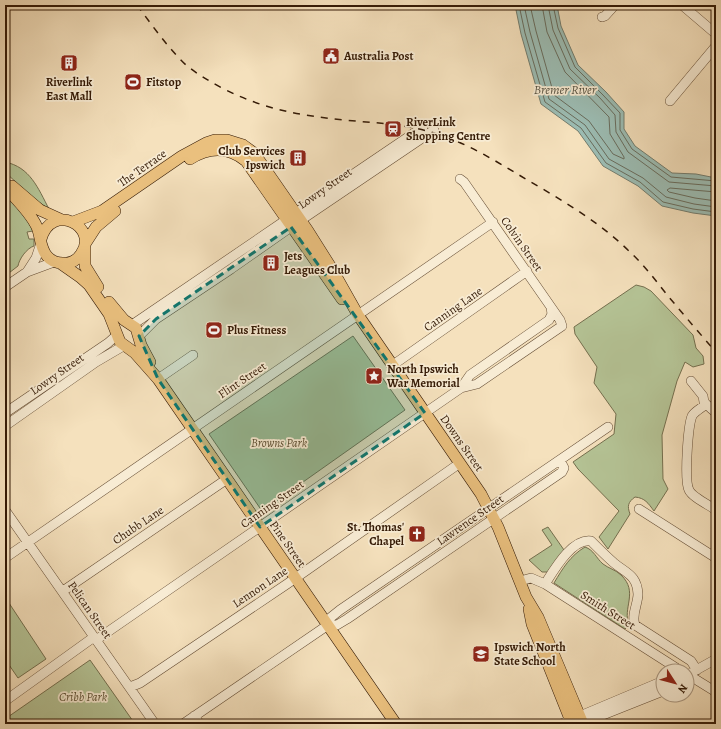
<svg xmlns="http://www.w3.org/2000/svg" width="721" height="729" font-family="Alegreya,serif">
<style>
.green{fill:#b5c496;stroke:#746f4e}
.water{fill:#9cbdb4;stroke:#727c6e}
.lines{fill:none;stroke-linecap:round;stroke-linejoin:round}
.shore{stroke:#686c5d;stroke-width:1}
.minor-casing{stroke:#644c34;stroke-width:10}
.major-casing{stroke:#341a06;stroke-width:12}
.minor{stroke:#f8ecd4;stroke-width:9}
.major{stroke:#eac07e;stroke-width:11}
.rail{stroke:#341a06;stroke-width:1.5;stroke-dasharray:7 7;stroke-linecap:butt}
.marked{fill:#0f766e;fill-opacity:0.2;stroke:#0f766e;stroke-width:3;stroke-dasharray:8 5;stroke-linejoin:round}
.labels{text-anchor:middle;dominant-baseline:central;stroke-width:3.5;stroke-linejoin:round;paint-order:stroke}
.poi-label{font-size:12px;font-weight:bold;fill:#341a06;stroke:#f8ecd4;text-anchor:start}
.street-label{font-size:12px;fill:#341a06;stroke:#f8ecd4}
.park-label{font-size:12px;font-style:italic;fill:#5b4d31;stroke:#f8ecd4}
.water-label{font-size:13px;font-style:italic;fill:#585343;stroke:#f8ecd4}
</style>
<rect width="100%" height="100%" fill="#f5e1bd"/>
<filter id="stains"><feTurbulence type="fractalNoise" baseFrequency=".005" numOctaves="4"/><feColorMatrix values="0 0 0 0 .2 0 0 0 0 .09 0 0 0 0 .02 0 0 0 .5 -.17"/></filter>
<radialGradient id="worn" r=".72"><stop offset=".6" stop-color="#630" stop-opacity="0"/><stop offset="1" stop-color="#630" stop-opacity=".3"/></radialGradient>
<path class="green" d="M5,162c25,5 33,26 44,47l-16,-11 -28,-26z
M5,201l1,1 5,-1 15,17 7,13 -6,1 2,7h5v7c-7,2 -15,13 -16,20l-13,10z
M636,285l8,2 7,4 42,44 3,13 7,8 1,8 -11,3 -8,-5 -8,19 -15,54 1,44 5,10 -14,22c-6,-8 -9,-13 -19,-14 -7,5 -8,9 -5,17l-22,35 -9,-12 20,-26 -41,-42 -5,-7 41,-28 2,-20 -22,-31 3,-16 -22,-33 -1,-7z
M353,336l52,74 -143,101 -53,-77z
M548,527l16,23 -15,22h-7l-13,-12 23,-15 -10,-15z
M585,547c9,3 11,11 18,17 5,4 13,6 18,11 18,17 1,33 8,50l-4,4 -71,-46c9,-15 16,-27 31,-36z
M5,597l41,62 -28,19 -13,-19z
M90,660l45,64h-130v-5z"/>
<path class="water" d="M515,5h42l4,21 17,39 28,27 18,20v17l11,17 37,27 24,1 20,4v38l-23,-3 -31,-7 -24,-20 -35,-20 -25,-35 -37,-27 -20,-70z"/>
<g class="lines">
<path class="shore" d="M519,5l6,28 20,69 36,26 25,35 34,19 23,20 30,7 23,3
M524,5l6,27 19,67 36,26 24,34 34,19 23,19 28,7 22,3
M530,5l6,26 18,64 35,26 24,33 11,5v-2l-14,-23 -1,-17 -44,-45 -18,-40 -5,-27
M548,5l5,25 17,39 30,29 15,17 1,17 12,20 41,30 47,4
M553,5l5,23 17,39 28,28 17,18v17l12,19 39,28 45,4
M716,192l-46,-4 -3,2 2,2 26,6 21,3"/>
<g class="minor-casing">
<path id="minor" d="M682,5l34,29
M602,17l3,-1 10,-11
M670,101l46,-55
M460,179l4,3 96,138 2,6 -85,58 -16,4
M296,213l127,-86
M301,220l133,-90
M27,272l9,-14 5,-15
M5,287l22,-15 27,-10
M132,325l154,-105
M139,336l17,-17 75,-50 60,-42
M393,365l134,-94
M158,379l35,-24
M691,381l12,15 1,6 2,2
M5,413l103,-70 9,-8
M716,413l-10,-9c-4,4 -11,7 -14,12 -4,10 -8,64 -3,74 3,7 20,15 27,20
M5,426l91,-64 29,-17
M639,509l77,49
M5,510l150,214
M5,558l488,-336
M520,581l11,-3 14,6 136,87
M545,584c9,-14 27,-46 46,-43 8,8 15,15 23,22 12,10 23,12 24,31 0,10 -7,21 -3,31l56,36 6,9
M63,591l164,-112
M328,625l2,-7 10,-8 268,-183
M96,640l365,-252 9,-13 79,-55 3,-6 -1,-7
M691,673l25,-14
M687,674l29,18
M130,687l10,-4 147,-99 173,-121
M5,701l89,-64
M194,716l6,8
M183,724l145,-99h9l10,-6 215,-147 2,-4 -4,-8
M561,724l102,-43
M580,724l83,-33"/>
</g>
<g class="major-casing">
<path id="major" d="M190,159c19,-12 39,-12 56,2l96,138
M12,186l28,24 22,10
M5,187c11,12 25,25 32,40 4,10 3,21 10,29 4,5 10,7 16,7 8,1 14,-3 18,-9 19,-27 -29,-53 -40,-15
M73,222l29,-11 80,-55 24,-13 9,-3h12l16,5 11,8 54,78 24,38 26,46 123,179 17,33 28,70 12,20 45,107
M85,244l11,-17 19,-16
M85,248v18l13,21
M60,263l20,14 9,8 20,29 11,28 15,11 23,26 238,345
M109,302l15,18 12,8 5,17 9,17
M529,609l3,15 40,100"/>
</g>
<use href="#minor" class="minor"/>
<use href="#major" class="major"/>
<path class="rail" d="M137,5c15,20 30,42 49,60 11,9 23,16 36,23 41,21 75,27 121,32 33,3 66,4 97,15 28,9 54,25 79,40 39,23 80,46 112,78 14,13 25,28 37,43 16,19 32,38 48,56"/>
</g>
<path class="marked" d="M291,227l134,186 -165,114 -102,-148 -19,-43 17,-17z"/>
<defs>
<g id="civic-square" transform="scale(0.9)"><rect x="-9" y="-9" width="18" height="18" rx="4" fill="#8f2418" stroke="#f8ecd4"/><path d="M-.6-6.5H3V-4.5H.6V-3L4-1V1h2V6H-6V1h2V-1L-.6-3ZM-1.2 2.5V6h2.4V2.5Z" fill="#fff"/></g>
<g id="building-square" transform="scale(0.9)"><rect x="-9" y="-9" width="18" height="18" rx="4" fill="#8f2418" stroke="#f8ecd4"/><path d="M-4-6H4V6H1V3H-1V6H-4ZM-2.5-4.3h1.7v1.8h-1.7ZM.8-4.3h1.7v1.8H.8ZM-2.5-1h1.7V.8h-1.7ZM.8-1h1.7V.8H.8Z" fill="#fff"/></g>
<g id="stadium-square" transform="scale(0.9)"><rect x="-9" y="-9" width="18" height="18" rx="4" fill="#8f2418" stroke="#f8ecd4"/><path d="M0-5a6.5 5 0 1 0 0 10a6.5 5 0 1 0 0-10ZM-3.5-1.8h7v3.6h-7Z" fill="#fff"/></g>
<g id="station-square" transform="scale(0.9)"><rect x="-9" y="-9" width="18" height="18" rx="4" fill="#8f2418" stroke="#f8ecd4"/><path d="M-3-6H3Q5-6 5-4V2Q5 4 3 4L4.5 6H3L1.5 4h-3L-3 6H-4.5L-3 4Q-5 4-5 2V-4Q-5-6-3-6ZM-3.5-4v3h7v-3ZM-3.5 1v1.5H-2V1ZM2 1v1.5H3.5V1Z" fill="#fff"/></g>
<g id="sight-square" transform="scale(0.9)"><rect x="-9" y="-9" width="18" height="18" rx="4" fill="#8f2418" stroke="#f8ecd4"/><path d="M0-6L1.8-2.2L6-1.7L2.9 1.2L3.7 5.4L0 3.3L-3.7 5.4L-2.9 1.2L-6-1.7L-1.8-2.2Z" fill="#fff"/></g>
<g id="church-square" transform="scale(0.9)"><rect x="-9" y="-9" width="18" height="18" rx="4" fill="#8f2418" stroke="#f8ecd4"/><path d="M-1.2-6h2.4v3.5h3.3v2.4h-3.3V6h-2.4V-.1h-3.3v-2.4h3.3Z" fill="#fff"/></g>
<g id="school-square" transform="scale(0.9)"><rect x="-9" y="-9" width="18" height="18" rx="4" fill="#8f2418" stroke="#f8ecd4"/><path d="M0-5L7-2L0 1L-7-2ZM-4 1L0 2.5L4 1V4Q0 6-4 4Z" fill="#fff"/></g>
</defs>
<g fill-rule="evenodd">
<use href="#civic-square" x="331" y="56"/>
<use href="#building-square" x="69" y="63"/>
<use href="#stadium-square" x="133" y="82"/>
<use href="#station-square" x="393" y="129"/>
<use href="#building-square" x="298" y="158"/>
<use href="#building-square" x="271" y="263"/>
<use href="#stadium-square" x="214" y="330"/>
<use href="#sight-square" x="374" y="376"/>
<use href="#church-square" x="417" y="534"/>
<use href="#school-square" x="481" y="654"/>
</g>
<g class="labels">
<g class="poi-label">
<text x="344" y="56">Australia Post</text>
<text x="69" y="82" text-anchor="middle">Riverlink<tspan x="69" dy="14">East Mall</tspan></text>
<text x="146" y="82">Fitstop</text>
<text x="406" y="122">RiverLink<tspan x="406" dy="14">Shopping Centre</tspan></text>
<text x="285" y="151" text-anchor="end">Club Services<tspan x="285" dy="14">Ipswich</tspan></text>
<text x="284" y="256">Jets<tspan x="284" dy="14">Leagues Club</tspan></text>
<text x="227" y="330">Plus Fitness</text>
<text x="387" y="369">North Ipswich<tspan x="387" dy="14">War Memorial</tspan></text>
<text x="404" y="527" text-anchor="end">St. Thomas'<tspan x="404" dy="14">Chapel</tspan></text>
<text x="494" y="647">Ipswich North<tspan x="494" dy="14">State School</tspan></text>
</g>
<g class="street-label">
<text transform="translate(142 168) rotate(-35)">The Terrace</text>
<text transform="translate(325 188) rotate(-35)">Lowry Street</text>
<text transform="translate(522 244) rotate(55)">Colvin Street</text>
<text transform="translate(453 309) rotate(-35)">Canning Lane</text>
<text transform="translate(57 374) rotate(-35)">Lowry Street</text>
<text transform="translate(242 380) rotate(-34)">Flint Street</text>
<text transform="translate(462 443) rotate(55)">Downs Street</text>
<text transform="translate(272 504) rotate(-35)">Canning Street</text>
<text transform="translate(470 520) rotate(-35)">Lawrence Street</text>
<text transform="translate(138 525) rotate(-34)">Chubb Lane</text>
<text transform="translate(288 544) rotate(55)">Pine Street</text>
<text transform="translate(260 587) rotate(-34)">Lennon Lane</text>
<text transform="translate(90 610) rotate(55)">Pelican Street</text>
<text transform="translate(608 610) rotate(32)">Smith Street</text>
</g>
<g class="park-label">
<text x="279" y="443">Browns Park</text>
<text x="83" y="697">Cribb Park</text>
</g>
<g class="water-label">
<text x="565" y="89">Bremer River</text>
</g>
</g>
<rect width="721" height="729" fill="none" stroke="#f5e1bd" stroke-width="20"/>
<rect x="6" y="6" width="709" height="717" fill="none" stroke="#341a06" stroke-width="2"/>
<rect x="10" y="10" width="701" height="709" fill="none" stroke="#341a06"/>
<g transform="translate(675 683) rotate(126)"><circle r="19" fill="#f8ecd4" stroke="#aa9882"/>
<path d="M0-3L7 15L0 10L-7 15Z" fill="#8f2418"/>
<text y="-6" font-size="11" font-weight="bold" text-anchor="middle" fill="#341a06">N</text>
</g>
<rect width="100%" height="100%" filter="url(#stains)"/>
<rect width="100%" height="100%" fill="url(#worn)"/>
</svg>
